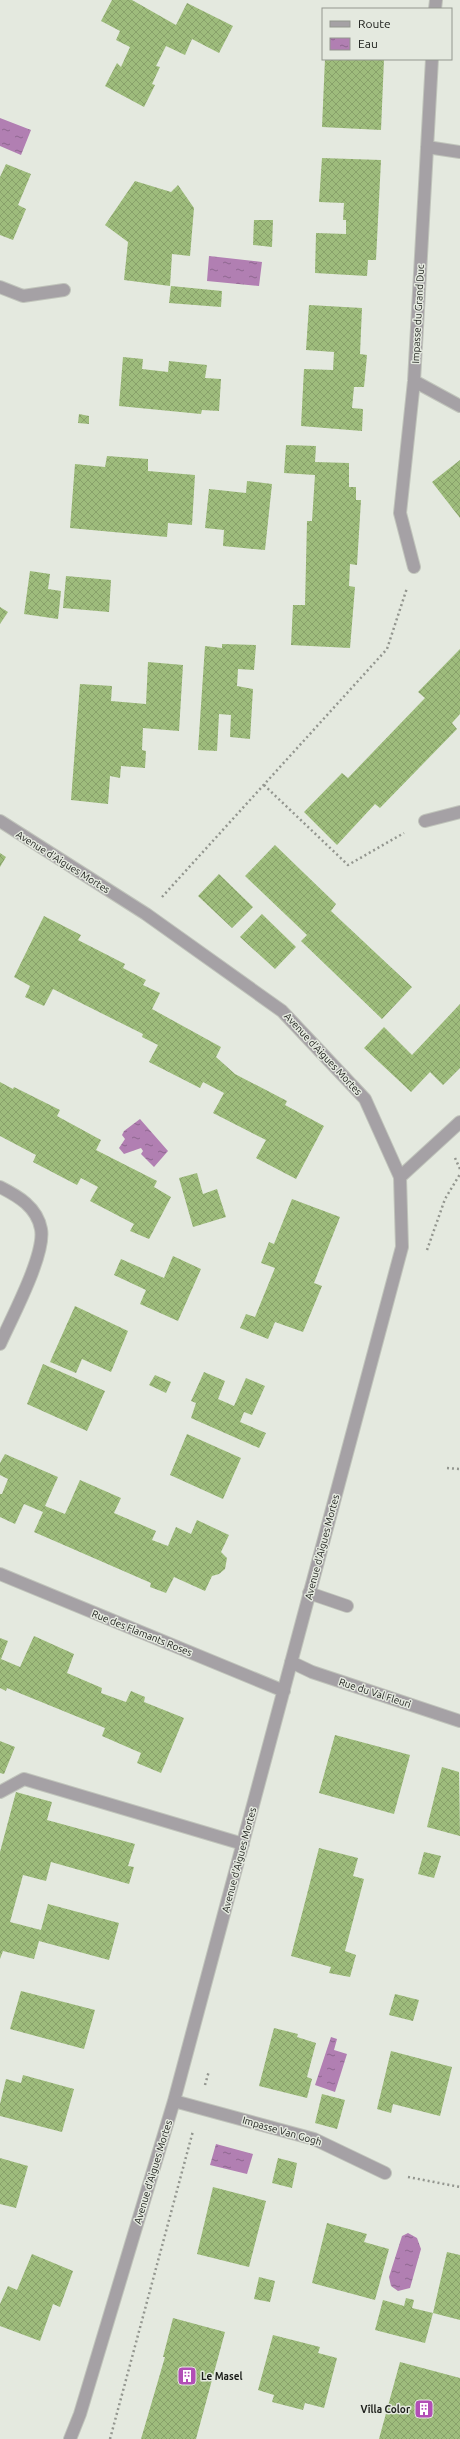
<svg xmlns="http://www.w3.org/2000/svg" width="460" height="2439" font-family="Ubuntu,sans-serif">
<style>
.water{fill:url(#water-ripples)}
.building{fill:url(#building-cross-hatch)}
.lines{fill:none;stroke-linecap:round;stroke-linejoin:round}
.service-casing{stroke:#c0c4bb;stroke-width:14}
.minor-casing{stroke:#c0c4bb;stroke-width:14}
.path{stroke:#93968f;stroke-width:2.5;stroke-dasharray:2 3;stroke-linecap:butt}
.service{stroke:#a5a1a5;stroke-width:12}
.minor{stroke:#a5a1a5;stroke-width:12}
.labels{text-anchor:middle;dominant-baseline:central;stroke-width:3;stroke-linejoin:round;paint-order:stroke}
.street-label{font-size:10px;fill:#1a1c18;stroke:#e4e9df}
.poi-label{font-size:10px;font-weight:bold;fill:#1a1c18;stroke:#e4e9df;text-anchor:start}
</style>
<defs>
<pattern id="water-ripples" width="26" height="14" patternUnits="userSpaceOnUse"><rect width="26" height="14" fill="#b17fb2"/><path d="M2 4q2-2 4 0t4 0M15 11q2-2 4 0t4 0" fill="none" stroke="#8f6790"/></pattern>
<pattern id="building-cross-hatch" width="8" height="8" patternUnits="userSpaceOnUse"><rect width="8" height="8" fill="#9ebc7c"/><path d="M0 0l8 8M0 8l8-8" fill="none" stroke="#88a16a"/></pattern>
</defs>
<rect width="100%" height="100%" fill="#e4e9df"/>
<path class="water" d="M0,118l31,12 -10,25 -21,-9z
M209,256l53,6 -3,24 -52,-5z
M140,1119l28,32 -14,16 -13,-13 2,-3 -2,-3 -17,6 -5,-6 6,-9 -3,-4 2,-4z
M331,2037l6,2 -3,11 13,4 -12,38 -20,-7z
M216,2144l37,10 -6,20 -37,-9z
M408,2233l9,5 4,11 -11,39 -12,3 -7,-5 -2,-9 13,-41z"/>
<path class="building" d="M112,0h20l44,25 11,-22 46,23 -14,27 -27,-14 -7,16 -19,-9 -10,20 4,1 -8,17 3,1 -11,22 -39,-21 12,-23 4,4 9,-20 -14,-7 4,-9 -19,-10z
M325,59h59l-3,71 -59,-3z
M322,158l59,2 -5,100h-8l-1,16 -52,-3 1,-40 30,1v-14h-3l1,-17 -25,-1z
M6,164l25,10 -13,31 8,4 -13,31 -13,-5v-58z
M135,181l36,11 7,-7 16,23 -4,48 -18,-2 -2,32 -46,-6 4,-38 -23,-17z
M254,220h19l-1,27 -19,-2z
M171,286l51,5 -1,16 -52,-4z
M309,305l53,3 -2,46 7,1 -3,32h-10l-2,21 11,1 -1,22 -61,-5 3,-57 29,1 1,-18 -28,-2z
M123,357l20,2 -1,10 26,3 1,-11 38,4 -2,13 16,1 -2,32 -17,-1 -1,4 -82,-8z
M79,414l10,2v8l-11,-1z
M286,445l30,1 -1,16 34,1v24h7v13h5l-4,65 -7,-1 -1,22 6,1 -5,61 -59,-3 2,-40h12l2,-84h5l3,-46 -31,-2z
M107,456l41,3v12l47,4 -3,50 -24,-2 -1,14 -97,-9 5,-64 30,3z
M460,460v58l-28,-36z
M247,481l25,3 -7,66 -42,-4 1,-16 -19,-2 4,-39 37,4z
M30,571l20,3 -2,15 13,2 -3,28 -34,-5z
M66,576l45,4 -2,32 -46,-4z
M0,607l8,5 -8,12z
M222,644l34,1 -2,25 -16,-1 -1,17 16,3 -3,50 -20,-2 1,-22 -12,-1 -2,37 -19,-1 7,-104 17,2z
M460,649v65l-8,9 5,6 -77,79 -5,-4 -38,41 -33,-33 38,-39 6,5 77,-80 -7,-6z
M148,662l35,3 -4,66 -36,-3 -1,22 4,1 -1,17 -24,-2 -1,12 -10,-2 -2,28 -37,-4 9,-116 32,2 -1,15 35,3z
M275,845l61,59 -5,7 81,76 -30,32 -81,-78 6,-6 -62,-59z
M0,853l6,4 -6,10z
M219,874l34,33 -21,21 -34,-32z
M262,914l34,33 -21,22 -35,-32z
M44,916l37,19 -3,5 47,24 -2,4 23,12 -3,5 17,8 -8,16 69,38 -5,10 19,17 52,27 -2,4 39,21 -28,53 -40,-21 10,-18 -53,-27 11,-20 -21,-11 -3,6 -51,-26 9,-17 -16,-8 1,-3 -90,-45 -9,17 -19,-9 5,-11 -16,-9z
M460,1004v64l-17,17 -13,-13 -19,20 -47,-44 20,-21 28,28z
M0,1082l13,7 1,-2 46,23 -3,6 44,24 -5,10 61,31 -3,6 17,10 -22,42 -19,-8 4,-7 -44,-23 8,-14 -17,-9 -4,7 -44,-23 3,-7 -36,-19z
M197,1173l6,21 14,-5 9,28 -33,10 -14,-49z
M292,1199l48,18 -26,66 8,3 -19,46 -28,-10 -7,17 -28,-11 6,-14 9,3 20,-49 -14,-5 8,-21 5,2z
M173,1256l28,13 -23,52 -38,-17 6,-14 -32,-15 7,-16 43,19z
M75,1306l53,25 -17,41 -29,-13 -6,14 -26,-11z
M43,1364l62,27 -18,40 -60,-27z
M204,1372l21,9 -7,18 16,7 12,-28 19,8 -13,29 -8,-3 -4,10 26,11 -7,15 -68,-30 5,-15 -5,-2z
M155,1375l16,7 -5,11 -17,-8z
M187,1434l54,24 -18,41 -53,-24z
M5,1454l53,23 -13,29 20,8 15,-34 41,18 -7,15 42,18 -4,9 16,6 8,-19 15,7 6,-14 32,15 -8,17 6,6 -2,11 -6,5 -7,2 -7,15 -31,-14 -8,16 -16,-6 1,-4 -117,-51 9,-20 -19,-8 -9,20 -15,-7v-23h2l6,-15 -8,-4v-12z
M34,1636l40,18 -7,19 35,15 -1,5 25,9 5,-11 14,6 -1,5 40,16 -23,55 -24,-10 4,-10 -39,-17 3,-8 -98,-40 -1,3 -6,-3v-50l8,3 -7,18 19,8z
M335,1735l75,20 -16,59 -75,-21z
M0,1741l15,6 -11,27 -4,-1z
M442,1767l17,5 1,64 -33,-9z
M16,1792l36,10 -5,18 88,24 -7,22 6,1 -5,17 -78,-22 -5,19 -23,-6 -13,47 31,8 7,-26 71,19 -10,37 -70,-19 -5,18 -31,-8 -3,8v-107z
M319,1848l39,10 -5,18 11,3 -19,72 11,4 -6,22 -21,-4 2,-6 -40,-11z
M424,1852l17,4 -7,22 -16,-4z
M21,1991l74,19 -11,39 -74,-20z
M395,1994l24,6 -6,21 -24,-6z
M274,2028l24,6 -1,3 19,6 -9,34 5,2 -5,19 -48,-12z
M391,2051l61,16 -12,49 -47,-12 -2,9 -14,-4z
M23,2075l51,14 -12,43 -62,-16v-12l6,-25 15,4z
M322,2094l23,6 -8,29 -22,-6z
M0,2158l28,8 -12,42 -16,-4z
M278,2158l19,5 -5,25 -20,-5z
M213,2187l53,14 -17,66 -52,-13z
M327,2223l40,11 -3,8 25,7 -14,51 -63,-17z
M447,2252l13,3v65l-27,-7 -8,30 -50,-13 8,-30 21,6 2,-8 8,2 -2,8 21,5z
M32,2254l41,17 -13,36 -7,-3 -13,37 -40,-15v-22l8,-18 9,4z
M259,2277l16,4 -5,21 -16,-3z
M173,2318l52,14 -29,107h-55l24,-82h-2z
M273,2335l47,12 -2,6 19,5 -13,50 -19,-5 -2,7 -31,-8 2,-7 -16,-5z
M400,2362l60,16v61h-81z"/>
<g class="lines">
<g class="service-casing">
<path id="service" d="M0,287l23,9 41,-6
M309,1593l38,13
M0,1792l24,-13 219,65"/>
</g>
<g class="minor-casing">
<path id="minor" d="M435,9l1,-9
M427,147l33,5
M414,381l46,25
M414,567l-14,-54 14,-132 18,-322
M0,821l146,93 136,97 83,88 35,78 2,70 -228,854 -94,313 -10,25
M425,821l35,-9
M400,1177l60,-55
M0,1187c18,9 37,20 41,42 5,25 -30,90 -41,115
M0,1574l284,117
M291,1662l21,10 148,49
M174,2101l140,38 71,34"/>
</g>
<path class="path" d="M264,785l84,80 56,-32
M162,897l225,-248 20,-61
M455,1158l5,11
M427,1250l18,-51 15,-25
M447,1468l13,1
M205,2085l4,-14
M408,2177l52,10
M110,2439l83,-308"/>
<use href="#service" class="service"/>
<use href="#minor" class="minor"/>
</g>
<defs>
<g id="building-square" transform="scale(1)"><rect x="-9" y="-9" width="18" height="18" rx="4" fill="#b24fb6" stroke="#e4e9df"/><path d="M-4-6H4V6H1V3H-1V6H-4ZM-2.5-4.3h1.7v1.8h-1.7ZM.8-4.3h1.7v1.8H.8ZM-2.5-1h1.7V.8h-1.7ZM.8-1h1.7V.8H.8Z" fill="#fff"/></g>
</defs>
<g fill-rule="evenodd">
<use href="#building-square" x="187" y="2376"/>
<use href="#building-square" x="424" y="2409"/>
</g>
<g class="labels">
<g class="street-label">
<text transform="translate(418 314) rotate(-87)">Impasse du Grand Duc</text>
<text transform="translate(63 862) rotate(32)">Avenue d'Aigues Mortes</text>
<text transform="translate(323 1054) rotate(47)">Avenue d'Aigues Mortes</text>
<text transform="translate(322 1547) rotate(-75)">Avenue d'Aigues Mortes</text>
<text transform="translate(142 1633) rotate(22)">Rue des Flamants Roses</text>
<text transform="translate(375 1693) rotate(18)">Rue du Val Fleuri</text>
<text transform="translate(239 1860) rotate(-75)">Avenue d'Aigues Mortes</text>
<text transform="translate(282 2131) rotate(16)">Impasse Van Gogh</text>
<text transform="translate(153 2172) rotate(-73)">Avenue d'Aigues Mortes</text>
</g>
<g class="poi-label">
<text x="201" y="2376">Le Masel</text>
<text x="410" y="2409" text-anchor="end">Vîlla Color</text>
</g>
</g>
<rect x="322" y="8" width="130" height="52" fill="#e4e9df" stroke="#93978f"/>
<rect x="330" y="21" width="20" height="6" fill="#a5a1a5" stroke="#93978f"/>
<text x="358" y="28" font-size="12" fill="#1a1c18">Route</text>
<rect x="330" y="38" width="20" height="12" fill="url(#water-ripples)" stroke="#93978f"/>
<text x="358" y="48" font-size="12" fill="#1a1c18">Eau</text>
</svg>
